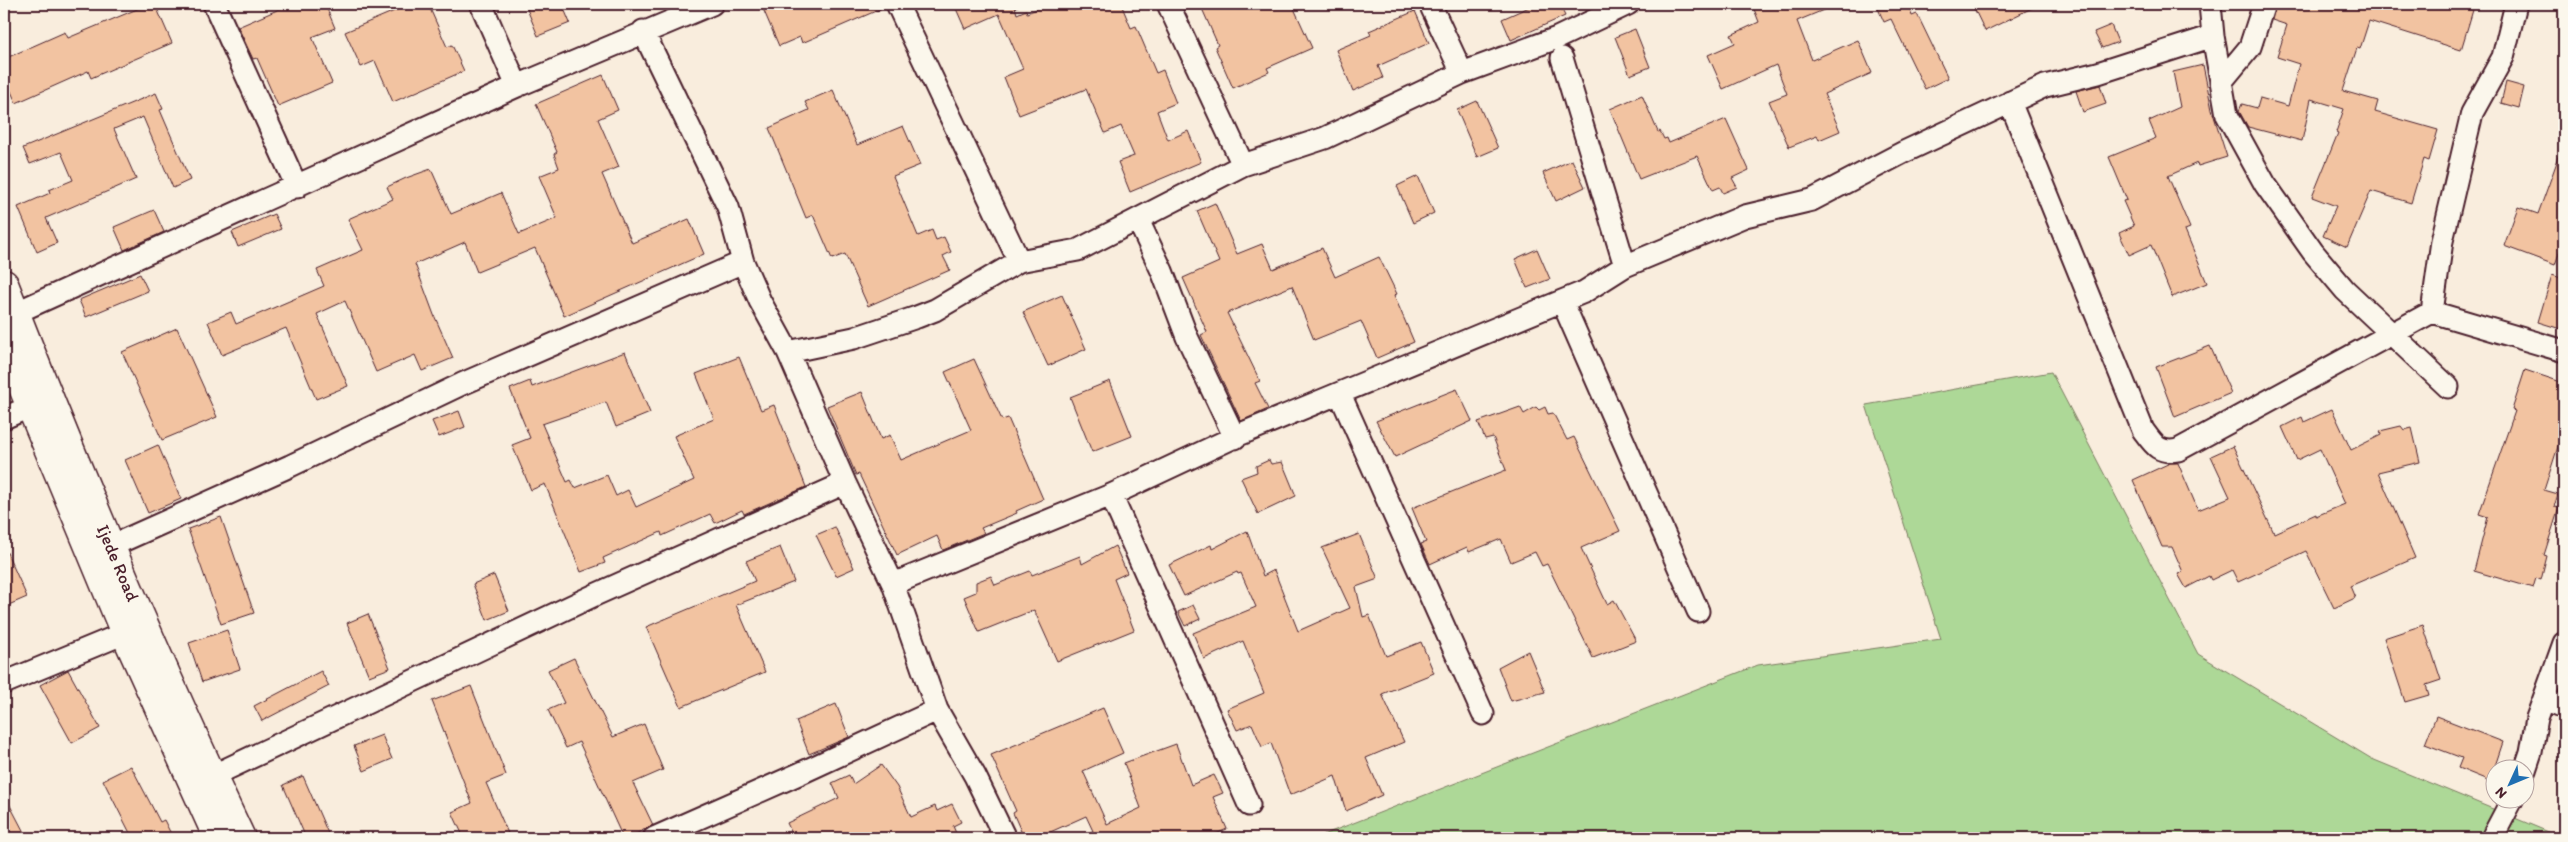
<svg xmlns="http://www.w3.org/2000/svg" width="2568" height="842" font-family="Itim,sans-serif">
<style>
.green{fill:#add897;stroke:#7c7c61}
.building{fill:#f2c3a1;stroke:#4a1f2b}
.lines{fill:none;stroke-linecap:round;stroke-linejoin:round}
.street-casing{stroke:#4a1f2b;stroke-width:25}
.secondary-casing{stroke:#4a1f2b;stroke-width:31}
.street{stroke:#fbf7ec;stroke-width:21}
.secondary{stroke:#fbf7ec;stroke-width:28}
.labels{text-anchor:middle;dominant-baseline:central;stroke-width:4;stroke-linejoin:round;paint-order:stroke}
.street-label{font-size:18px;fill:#4a1f2b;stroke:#fbf7ec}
</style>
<rect width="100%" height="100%" fill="#f9eddd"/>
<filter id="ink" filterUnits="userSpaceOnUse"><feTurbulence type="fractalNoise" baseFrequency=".02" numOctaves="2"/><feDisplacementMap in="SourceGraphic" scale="10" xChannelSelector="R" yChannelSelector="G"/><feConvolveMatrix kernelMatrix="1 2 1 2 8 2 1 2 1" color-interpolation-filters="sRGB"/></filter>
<g filter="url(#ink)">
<path class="green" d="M2051,372l147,282 174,105 191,79h-1248l443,-173 183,-26 -75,-234z"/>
<path class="building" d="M149,4h6l17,39 -81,35 -3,-7 -72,32 -12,-28v-16l61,-27 3,6z
M291,4h34l10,24 -23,9 20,46 -54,23 -21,-48 -4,1 -15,-32z
M411,4h17l19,43 5,-2 12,26 -71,31 -18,-41 -14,6 -16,-35z
M540,4h22l8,19 -32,13 -11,-27z
M761,4h19l2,5 13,-5h90v3l-83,36 -2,-6 -21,9z
M954,4h69l-8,3 2,7 9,-4 1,3 22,-9h72l10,24 5,-2 20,47 7,-3 13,33 -19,8 11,29 20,-9 13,31 -71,30 -12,-30 16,-6 -13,-30 -16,7 -19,-44 -67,26 -15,-38 19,-8 -24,-55 -34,15z
M1200,4h92l20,44 -45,20 2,4 -36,16 -18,-41 3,-2z
M1536,4h23l6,12 -54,24 -9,-21z
M1752,4h86l-41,17 15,39 46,-20 14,33 -48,21 16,37 -21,9 -2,-4 -28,11 -20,-46 18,-7 -11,-29 -53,24 -15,-34 27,-12 -4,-8 28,-13z
M1876,4h48l-14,6 2,6 5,-2 31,64 -23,11 -34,-70 -7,3z
M1972,4h68l-55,27z
M2276,4h175l22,6 -12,40 -92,-29 -9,28 -3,-1 -14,43 35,10 -3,11 63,18 -9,31 -5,-2 -13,44 -40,-12 -24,56 -24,-11 13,-30 -24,-9 26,-64 -2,-1 8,-23 -33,-10 -9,42 -54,-14 -9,-16 3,-7 15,4 3,-10 28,8 11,-42 -22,-7 10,-32 -15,-5z
M1415,11l14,32 -51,23 5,12 -30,13 -17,-41 35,-15 -2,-4z
M2111,25l7,17 -16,6 -8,-16z
M1635,29l15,38 -20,8 -15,-38z
M2203,65l9,45 15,47 -29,9 -1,-3 -29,13 22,52 -5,2 22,53 -35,14 -21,-52 -22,10 -10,-22 15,-7 -11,-25 4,-1 -18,-43 47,-19 -7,-17 31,-14 -7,-35z
M603,75l15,35 -20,9 21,48 -17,7 30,69 57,-24 15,35 -140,62 -29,-68 -58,24 -12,-30 -50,22 19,51 19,43 -31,13 -7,-16 -39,17 -31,-71 -28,13 31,72 -32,13 -30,-71 -64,27 -14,-33 23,-10 5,12 88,-38 -7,-16 46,-20 -15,-31 45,-20 -6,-12 19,-9 25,-9 20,45 50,-21 18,41 38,-16 -18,-42 20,-8 -5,-14 3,-2 -21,-48z
M2506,82l18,5 -5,21 -18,-5z
M2100,85l6,19 -23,8 -7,-21z
M833,90l24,55 46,-19 17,39 -27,11 25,60 14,-6 4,10 8,-3 7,15 -8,4 7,14 -82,36 -23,-52 -13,5 -19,-44 -7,3 -37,-90 40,-18 -4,-8z
M156,93l7,16 -3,1 30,70 -17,8 -30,-71 -29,12 22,50 -90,39 11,25 -20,9 -19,-45 32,-14 -1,-3 24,-10 -12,-28 -31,12 -7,-16z
M1642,95l16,37 2,-1 4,8 3,-1 2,5 57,-24 23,51 -17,8 5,9 -14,6 -3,-6 -7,3 -16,-34 -58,23 -29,-70z
M1477,101l21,47 -21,9 -20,-47z
M2562,148h2v91l-9,26 -51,-19 14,-39 20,7z
M1572,160l13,27 -29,14 -13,-28z
M1418,176l16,37 -21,10 -16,-37z
M1215,203l22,51 25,-10 11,25 49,-21 13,29 44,-20 18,37 -3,1 20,47 -37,16 -16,-37 -47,19 -22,-54 -65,27 33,68 -5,2 13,26 -27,12 -40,-86 6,-3 -24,-54 36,-16 -22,-51z
M154,210l10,22 -40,18 -10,-23z
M274,214l7,15 -43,18 -6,-15z
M1537,249l13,30 -23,9 -12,-29z
M140,274l8,17 -62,26 -7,-17z
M2552,275l12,4v51l-26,-8z
M1062,295l24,54 -38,17 -25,-54z
M177,328l40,89 -55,23 -40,-88z
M2210,346l21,47 -56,24 -19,-50z
M625,352l25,61 -34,14 -10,-25 -64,22 25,58 4,-2 4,8 32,-13 9,21 12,-6 8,17 58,-27 -20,-44 40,-17 -18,-45 43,-17 22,53 13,-5 32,82 -62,27 -2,-4 -27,13 -5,-9 -48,22 -1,-4 -58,26 2,5 -24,9 -36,-88 -14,6 -19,-45 18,-7 -20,-49 20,-8 2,6z
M974,359l28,61 6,-2 35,81 -27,12 1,2 -36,15 3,5 -41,17 -6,-14 -40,19 -38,-81 -3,1 -29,-69 35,-14 19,47 9,-4 11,25 70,-30 -26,-58z
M2525,370l39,13v45l-20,62 14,4 -4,13 5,1 -15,47 3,1 -6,24 -5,-2 -3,10 -59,-17 14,-54 -9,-3 36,-103 -3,-1z
M1110,381l22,55 -40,16 -22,-55z
M1457,389l15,32 -77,36 -19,-36z
M1520,407l4,7 12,-7 3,3 6,-3 3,7 5,-1 14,27 7,-3 46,94 -39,17 26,56 7,-4 22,41 -43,17 -46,-94 -5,2 -7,-14 -24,10 -10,-23 -32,13 -2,-5 -37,17 -9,-20 5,-2 -14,-34 94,-38 -13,-33 -8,2 -7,-17z
M2332,409l19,41 30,-15 -1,-4 21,-5 3,4 8,-2 8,34 -42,10 37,86 -65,28 5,12 -21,10 -28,-57 -68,31 -6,-12 -21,10 -2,-4 -23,12 -8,-14 5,-2 -11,-25h-10l-29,-67 37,-17h8l20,47 32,-13 -19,-41 22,-10 41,87 42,-19v2l29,-12 -25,-55 -23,11 -15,-33 20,-10 2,5z
M459,411l6,16 -26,10 -7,-16z
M158,445l23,54 -33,14 -23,-53z
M1269,460l2,4 11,-2 14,34 -38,18 -17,-36 16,-6 -1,-6z
M221,517l33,96 -33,11 -33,-95z
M835,527l19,41 -18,8 -20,-41z
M1247,531l16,45 11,-6 24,61 52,-23 -28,-60 37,-14 19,45 -22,8 7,30 6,-2 17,41 35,-14 13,31 -52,21 22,48 -38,16 16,37 -36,16 -11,-35 -45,19 -19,-52 -9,4 -10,-23 -15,6 -10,-21 37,-16 -21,-52 -39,18 -11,-26 63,-26 -15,-34 -3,1 -1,-2 -53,24 -15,-31 42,-20 1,4z
M4,546l23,51 -23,10z
M1115,546l12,27 -13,6 20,51 -77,31 -23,-51 -55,22 -15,-35 12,-5v-10l15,-6 4,9 35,-14 2,4 48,-19 2,8z
M780,547l14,35 -58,23 29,67 -84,35 -35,-80 109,-46 -9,-20z
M494,575l15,36 -22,9 -14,-36z
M1193,605l7,14 -15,7 -7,-14z
M368,614l22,54 -21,8 -22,-53z
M2423,625l18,55 -15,5 3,10 -24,7 -21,-64z
M227,630l13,39 -38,13 -13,-39z
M1528,651l17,41 -34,9 -13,-34z
M574,658l39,79 31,-13 19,46 -30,13 20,42 -25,13h-5l-44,-96 -13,6 -18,-38 16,-7 -16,-33z
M68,670l32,58 -28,15 -32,-58z
M321,671l8,15 -67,35 -8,-15z
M471,686l35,89 -20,8 24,55h-46l-12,-26 20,-9 -40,-102z
M836,704l13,33 -40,17 -13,-33z
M1103,708l20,45 -40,18 24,53 34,-16 -17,-45 52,-19 15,41 23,-10 9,18 -10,4 14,32 -20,9h-131l17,-7 -7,-15 -49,22h-13l-11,-25 3,-2 -25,-56z
M2436,716l67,26 -13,39 -32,-13 4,-10 -37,-14z
M382,735l10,24 -28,12 -10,-25z
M881,765l16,22 14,30 24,-11 2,5 15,-7 9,18 -8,4 5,12h-164l-7,-15 52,-25 -7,-15 17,-8 4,9z
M131,766l29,56 4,-2 9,18h-50l8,-3 -28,-55z
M303,776l27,62h-24l-23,-53z
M4,794l23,44h-23z"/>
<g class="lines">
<g class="street-casing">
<path id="street" d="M214,4l83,183
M481,4l36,82
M897,4l122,257
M1168,4l75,161
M1430,4l32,69
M2210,4l3,32 14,79 38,69 48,68 32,38 103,97
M643,31l85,176 15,55 17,39 28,51 57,131 48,101 44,126 38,66 30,62
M1562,58l63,208
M2221,82l29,-35 14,-43
M2010,102l133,328c11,15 16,24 35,20l254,-138 132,39
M1138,220l24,51 25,66 48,101
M1562,301l136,310
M2432,312l10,-71 30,-128 31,-56 13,-53
M15,313l502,-227 195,-82
M788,352l66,-14 63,-21 18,-7 84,-49 59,-11 165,-85 82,-27 137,-65 95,-35 71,-34
M1340,394l143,320
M4,418l25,-11
M1111,495l138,310
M111,546l179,-80 172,-82 281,-122
M893,584l218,-89 130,-61 321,-133 22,-9 41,-26 120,-50 67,-16 92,-48 141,-66 53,-13 115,-37
M4,683l121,-50
M2544,699l20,8
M2525,770l6,-18 6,-34 27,-75
M212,776l385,-182 248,-111
M654,838l147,-65 136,-63
M2492,838l20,-38"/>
</g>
<g class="secondary-casing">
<path id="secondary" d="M4,284c73,187 151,373 237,554
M4,342l121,291 93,205"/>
</g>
<use href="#street" class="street"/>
<use href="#secondary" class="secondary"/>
</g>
</g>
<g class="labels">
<g class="street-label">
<text transform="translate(118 563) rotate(67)">Ijede Road</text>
</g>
</g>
<rect width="2568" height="842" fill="none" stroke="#fbf7ec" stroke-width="20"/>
<rect x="10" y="10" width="2548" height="822" fill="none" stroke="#4a1f2b" stroke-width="2" filter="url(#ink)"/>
<g transform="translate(2510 784) rotate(226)"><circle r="24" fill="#fbf7ec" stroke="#b4a19f"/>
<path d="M0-4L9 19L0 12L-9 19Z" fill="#1f6fb2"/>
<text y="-8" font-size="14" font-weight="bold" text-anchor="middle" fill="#4a1f2b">N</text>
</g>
</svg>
